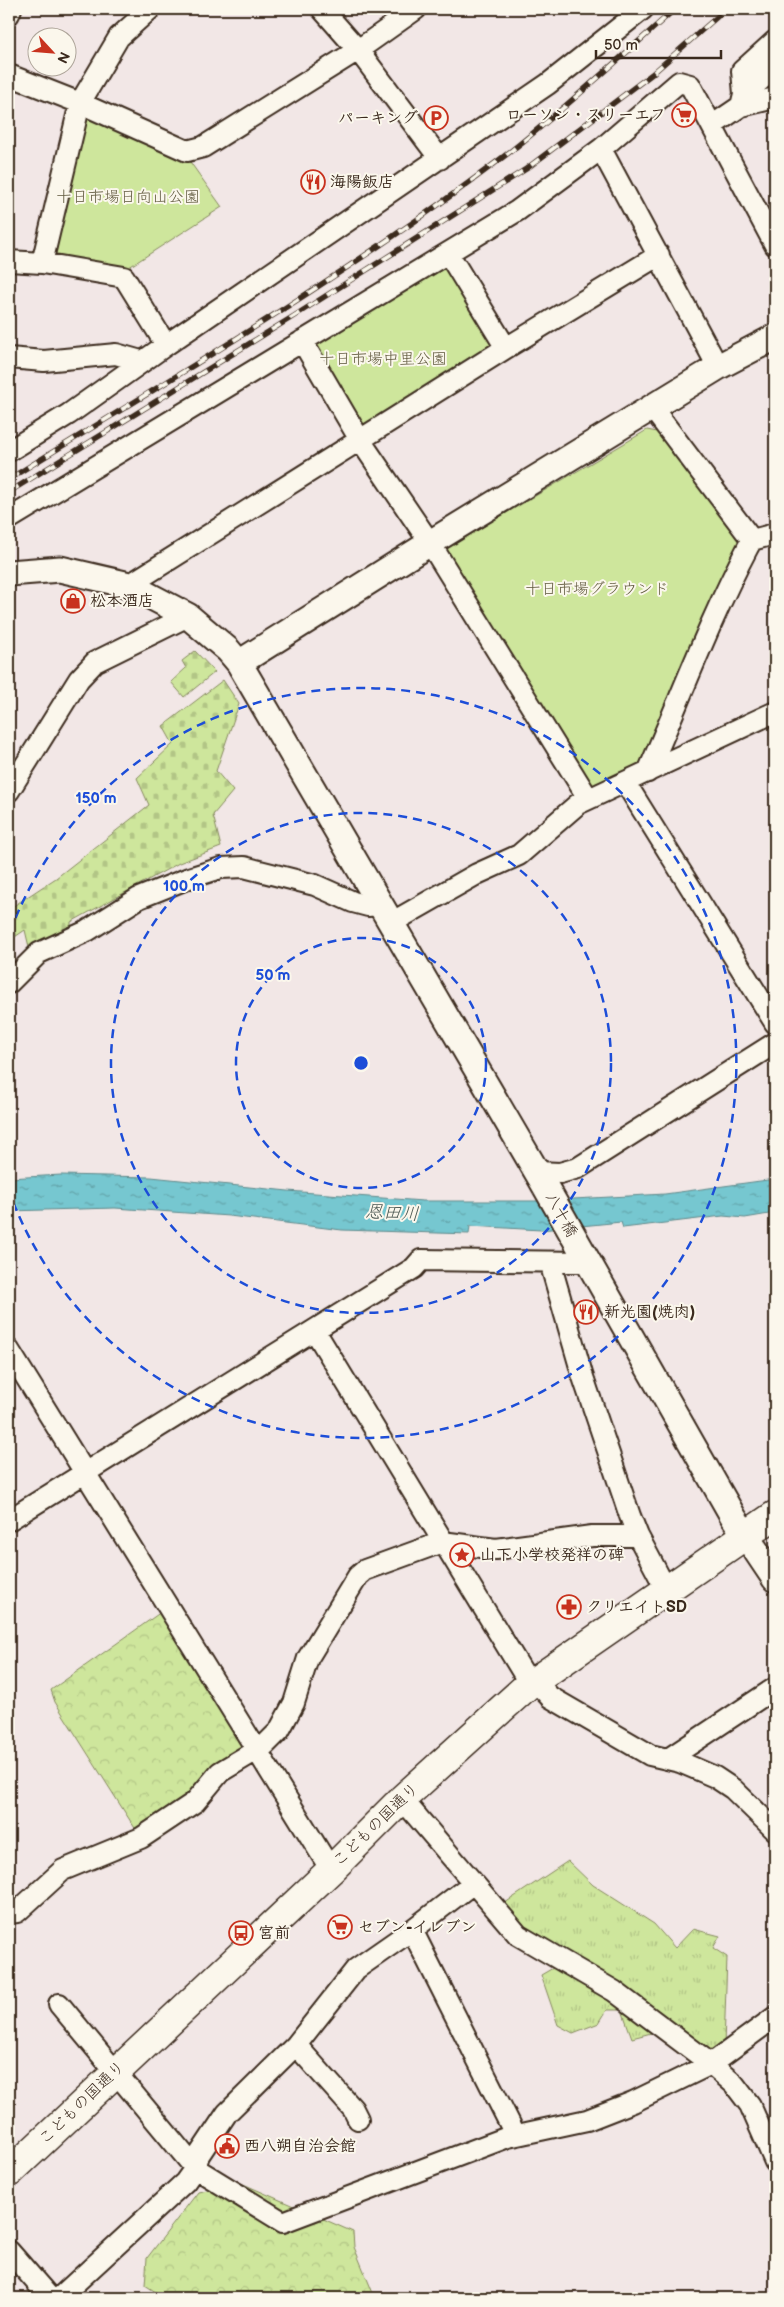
<svg xmlns="http://www.w3.org/2000/svg" width="784" height="2307" font-family="'Balsamiq Sans','Klee One',sans-serif">
<style>
.grass{fill:url(#grass-tufts);stroke:#84885d}
.forest{fill:url(#forest-crowns);stroke:#84885d}
.cemetery{fill:url(#cemetery-stones);stroke:#84885d}
.park{fill:#cee69c;stroke:#84885d}
.water{fill:url(#water-ripples);stroke:#5e8889}
.lines{fill:none;stroke-linecap:round;stroke-linejoin:round}
.minor-casing{stroke:#3b2a1e;stroke-width:24}
.tertiary-casing{stroke:#3b2a1e;stroke-width:29}
.secondary-casing{stroke:#3b2a1e;stroke-width:31}
.minor{stroke:#fbf7ec;stroke-width:20}
.tertiary{stroke:#fbf7ec;stroke-width:25}
.secondary{stroke:#fbf7ec;stroke-width:28}
.rail-casing{stroke:#3b2a1e;stroke-width:5.5}
.rail{stroke:#fbf7ec;stroke-width:4;stroke-dasharray:11;stroke-linecap:butt}
.ring{fill:none;stroke:#1d4ed8;stroke-width:2.5;stroke-dasharray:9 6}
.labels{text-anchor:middle;dominant-baseline:central;stroke-width:4;stroke-linejoin:round;paint-order:stroke}
.poi-label{font-size:16px;font-weight:bold;fill:#3b2a1e;stroke:#fbf7ec;text-anchor:start}
.park-label{font-size:16px;fill:#60593e;stroke:#fbf7ec}
.street-label{font-size:16px;fill:#3b2a1e;stroke:#fbf7ec}
.water-label{font-size:18px;font-style:italic;fill:#4d5953;stroke:#fbf7ec}
.centre{fill:#1d4ed8;stroke:#fbf7ec;stroke-width:2.5}
.ring-label{font-size:15px;text-anchor:middle;font-weight:bold;fill:#1d4ed8;stroke:#fbf7ec;stroke-width:4;stroke-linejoin:round;paint-order:stroke}
</style>
<defs>
<pattern id="grass-tufts" width="24" height="20" patternUnits="userSpaceOnUse" patternTransform="scale(1.25)"><rect width="24" height="20" fill="#cee69c"/><path d="M3 7l-1-3M5 7V3M7 7l1-3M15 17l-1-3M17 17v-4M19 17l1-3" fill="none" stroke="#b2c586"/></pattern>
<pattern id="forest-crowns" width="20" height="18" patternUnits="userSpaceOnUse" patternTransform="scale(1.25)"><rect width="20" height="18" fill="#cee69c"/><path d="M2 6a3 3 0 1 1 6 0M12 15a3 3 0 1 1 6 0" fill="none" stroke="#b2c586"/></pattern>
<pattern id="cemetery-stones" width="16" height="16" patternUnits="userSpaceOnUse" patternTransform="scale(1.25)"><rect width="16" height="16" fill="#cee69c"/><path d="M2 7V4a2 2 0 0 1 4 0v3zM10 15v-3a2 2 0 0 1 4 0v3z" fill="#b2c586"/></pattern>
<pattern id="water-ripples" width="26" height="14" patternUnits="userSpaceOnUse" patternTransform="scale(1.25)"><rect width="26" height="14" fill="#76c7d0"/><path d="M2 4q2-2 4 0t4 0M15 11q2-2 4 0t4 0" fill="none" stroke="#62a2a8"/></pattern>
</defs>
<rect width="100%" height="100%" fill="#f2e7e6"/>
<filter id="ink" filterUnits="userSpaceOnUse"><feTurbulence type="fractalNoise" baseFrequency=".02" numOctaves="2"/><feDisplacementMap in="SourceGraphic" scale="10" xChannelSelector="R" yChannelSelector="G"/><feConvolveMatrix kernelMatrix="1 2 1 2 8 2 1 2 1" color-interpolation-filters="sRGB"/></filter>
<g filter="url(#ink)">
<path class="grass" d="M568,1861l25,24 61,39 21,24 18,-19 27,7 -7,12 14,9 -3,89 -12,10 -177,-116 -33,-35z
M553,1968l40,20 62,44 -23,6 -10,-28h-15l-8,13 -26,10 -15,-8 -17,-50z"/>
<path class="forest" d="M161,1612l86,137 -55,46 -54,38 -83,-131 -4,-12z
M241,2183l112,49 1,15 21,51h-210l-20,-13 2,-27 51,-66z"/>
<path class="cemetery" d="M195,651l20,21 -31,25 -13,-15 15,-14 -4,-7z
M223,680l16,24 -23,67 17,20 -20,24 8,32 -42,16 -108,59v10l-42,15 -4,-17 -16,11v-32l47,-31 93,-73 -12,-27 36,-34 -10,-18z"/>
<path class="park" d="M86,115l102,44 34,48 -99,64 -72,-13z
M446,265l49,81 -131,80 -49,-81z
M647,430l10,2 85,110 -62,137 -41,86 -44,20 -9,-2 -141,-227 2,-8z"/>
<path class="water" d="M61,1175l90,2 137,14 135,10h114l128,-7 110,-15v34l-30,5 -22,-2 -100,12 -2,-6 -80,8 -71,-4 -1,8 -127,-4 -113,-14 -114,-8 -106,3v-33z"/>
<g class="lines">
<g class="minor-casing">
<path id="minor" d="M322,9l36,41 82,109
M9,14l2,-5
M9,75l71,28 107,48 16,-4 155,-97 58,-41
M750,102l-6,-8 31,-26
M741,106l3,-12 -2,-23 33,-30
M713,125l28,-19 34,-8
M601,149l117,218
M448,253l58,95
M9,261l33,2 82,14 42,68 382,-261 95,-75
M42,263l38,-160 39,-66 31,-28
M302,341l58,99 70,103 158,255
M9,358l35,3 72,-7 25,7
M653,409l99,131
M9,451l60,-37 97,-69
M9,519l508,-308 84,-62 78,-67 11,3 85,160
M129,585l377,-237 153,-93
M648,772c33,-75 62,-153 100,-225l4,-7 19,-5 4,1
M625,782l150,241
M9,791l70,-112 16,-17 93,-46
M391,923l86,-49 42,-19 59,-51 197,-92
M9,983l30,-30 48,-22 52,-33 50,-20 32,-10 23,-1 71,18 38,17 15,4 12,-1
M537,1172l23,1 18,-5 197,-125
M552,1263l1,10 29,101 48,142 8,20 29,55
M315,1331l210,345 11,6 14,15 100,58 30,7 35,15 18,12 42,41
M9,1350l322,520
M9,1520l405,-252 7,-8 167,2
M668,1759l107,-71
M402,1799l116,136 96,56 97,73 23,20 16,21 25,57
M472,1884l-60,46 -56,39 -60,76 -69,68 -28,42 -4,13 88,54 225,-85 79,-17 46,-18 78,-38 64,-47
M9,1913l8,-1 46,-42 78,-32 54,-36 25,-30 45,-27 14,-14 15,-28 14,-45 50,-82 7,-6 77,-28 54,7 96,-13h46
M412,1930l103,204
M296,2045l57,64 5,10
M9,2251l41,47
M59,2298l126,-116 10,-14 -136,-164"/>
</g>
<g class="tertiary-casing">
<path id="tertiary" d="M9,573l51,-4 69,16 59,31 40,34 11,13 302,516 193,339 41,61
M239,663l191,-120 288,-176 57,-30"/>
</g>
<g class="secondary-casing">
<path id="secondary" d="M9,2173l322,-303 71,-71 124,-112 249,-172"/>
</g>
<use href="#minor" class="minor"/>
<use href="#tertiary" class="tertiary"/>
<use href="#secondary" class="secondary"/>
<g class="rail-casing">
<path id="rail" d="M9,479c169,-105 343,-206 502,-328 57,-45 110,-94 164,-142
M9,492l285,-176 232,-147 126,-95 74,-65"/>
</g>
<use href="#rail" class="rail"/>
</g>
</g>
<g class="ring">
<circle cx="361" cy="1063" r="125"/>
<circle cx="361" cy="1063" r="250"/>
<path d="M10 932A375 375 0 1 1 10 1194"/>
</g>
<defs>
<g id="supermarket-ring" transform="scale(1.25)"><circle r="9.5" fill="#fbf7ec" stroke="#c8321e" stroke-width="1.5"/><path d="M-6-5.5h2.5l.6 2H6L4.5 2H-2.5L-4.4-4H-6ZM-1.5 3.2a1.3 1.3 0 1 0 .1 0ZM3 3.2a1.3 1.3 0 1 0 .1 0Z" fill="#c8321e"/></g>
<g id="parking-ring" transform="scale(1.25)"><circle r="9.5" fill="#fbf7ec" stroke="#c8321e" stroke-width="1.5"/><path d="M-3.5-5.5H1a3.5 3.5 0 0 1 0 7H-1V5.5H-3.5ZM-1-3.4V-.6H.8a1.4 1.4 0 0 0 0-2.8Z" fill="#c8321e"/></g>
<g id="restaurant-ring" transform="scale(1.25)"><circle r="9.5" fill="#fbf7ec" stroke="#c8321e" stroke-width="1.5"/><path d="M-5-6h1v4h1v-4h1v4h1v-4h1v5L-1.5 .5V6h-2V.5L-5-1ZM5-6V6H3V1.5H1.5Q1.5-4 5-6Z" fill="#c8321e"/></g>
<g id="shop-ring" transform="scale(1.25)"><circle r="9.5" fill="#fbf7ec" stroke="#c8321e" stroke-width="1.5"/><path d="M-5-2.5h2.3a2.7 3.5 0 0 1 5.4 0H5L5.5 6h-11ZM-1.5-2.5h3a1.5 2.3 0 0 0-3 0Z" fill="#c8321e"/></g>
<g id="sight-ring" transform="scale(1.25)"><circle r="9.5" fill="#fbf7ec" stroke="#c8321e" stroke-width="1.5"/><path d="M0-6L1.8-2.2L6-1.7L2.9 1.2L3.7 5.4L0 3.3L-3.7 5.4L-2.9 1.2L-6-1.7L-1.8-2.2Z" fill="#c8321e"/></g>
<g id="pharmacy-ring" transform="scale(1.25)"><circle r="9.5" fill="#fbf7ec" stroke="#c8321e" stroke-width="1.5"/><path d="M-2-6h4v4h4v4h-4v4h-4v-4h-4v-4h4Z" fill="#c8321e"/></g>
<g id="bus-ring" transform="scale(1.25)"><circle r="9.5" fill="#fbf7ec" stroke="#c8321e" stroke-width="1.5"/><path d="M-5-6H5V4H4V6H2V4H-2V6H-4V4H-5ZM-3.5-4V0h7V-4ZM-3.5 1.2v1.5H-2V1.2ZM2 1.2v1.5H3.5V1.2Z" fill="#c8321e"/></g>
<g id="civic-ring" transform="scale(1.25)"><circle r="9.5" fill="#fbf7ec" stroke="#c8321e" stroke-width="1.5"/><path d="M-.6-6.5H3V-4.5H.6V-3L4-1V1h2V6H-6V1h2V-1L-.6-3ZM-1.2 2.5V6h2.4V2.5Z" fill="#c8321e"/></g>
</defs>
<g fill-rule="evenodd">
<use href="#supermarket-ring" x="684" y="115"/>
<use href="#parking-ring" x="436" y="118"/>
<use href="#restaurant-ring" x="313" y="182"/>
<use href="#shop-ring" x="73" y="601"/>
<use href="#restaurant-ring" x="586" y="1312"/>
<use href="#sight-ring" x="462" y="1555"/>
<use href="#pharmacy-ring" x="569" y="1607"/>
<use href="#supermarket-ring" x="340" y="1927"/>
<use href="#bus-ring" x="241" y="1933"/>
<use href="#civic-ring" x="227" y="2146"/>
</g>
<g class="labels">
<g class="poi-label">
<text x="666" y="115" text-anchor="end">ローソン・スリーエフ</text>
<text x="418" y="118" text-anchor="end">パーキング</text>
<text x="330" y="182">海陽飯店</text>
<text x="90" y="601">松本酒店</text>
<text x="604" y="1312">新光園(焼肉)</text>
<text x="480" y="1555">山下小学校発祥の碑</text>
<text x="586" y="1607">クリエイトSD</text>
<text x="358" y="1927">セブン-イレブン</text>
<text x="258" y="1933">宮前</text>
<text x="244" y="2146">西八朔自治会館</text>
</g>
<g class="park-label">
<text x="128" y="197">十日市場日向山公園</text>
<text x="383" y="359">十日市場中里公園</text>
<text x="597" y="589">十日市場グラウンド</text>
</g>
<g class="street-label">
<text transform="translate(561 1215) rotate(61)">八十橋</text>
<text transform="translate(376 1825) rotate(-44)">こどもの国通り</text>
<text transform="translate(82 2103) rotate(-44)">こどもの国通り</text>
</g>
<g class="water-label">
<text transform="translate(392 1213) rotate(3)">恩田川</text>
</g>
</g>
<circle cx="361" cy="1063" r="8" class="centre"/>
<g class="ring-label">
<text x="96" y="803">150 m</text>
<text x="184" y="891">100 m</text>
<text x="273" y="980">50 m</text>
</g>
<rect width="784" height="2307" fill="none" stroke="#fbf7ec" stroke-width="30"/>
<rect x="15" y="15" width="754" height="2277" fill="none" stroke="#3b2a1e" stroke-width="2" filter="url(#ink)"/>
<g transform="translate(52 52) rotate(116)"><circle r="24" fill="#fbf7ec" stroke="#aea59a"/>
<path d="M0-4L9 19L0 12L-9 19Z" fill="#c8321e"/>
<text y="-8" font-size="14" font-weight="bold" text-anchor="middle" fill="#3b2a1e">N</text>
</g>
<path d="M596 50v8h125v-8" fill="none" stroke="#3b2a1e" stroke-width="2.5"/>
<text x="604" y="50" font-size="15" fill="#3b2a1e" stroke="#fbf7ec" stroke-width="4" paint-order="stroke">50 m</text>
</svg>
